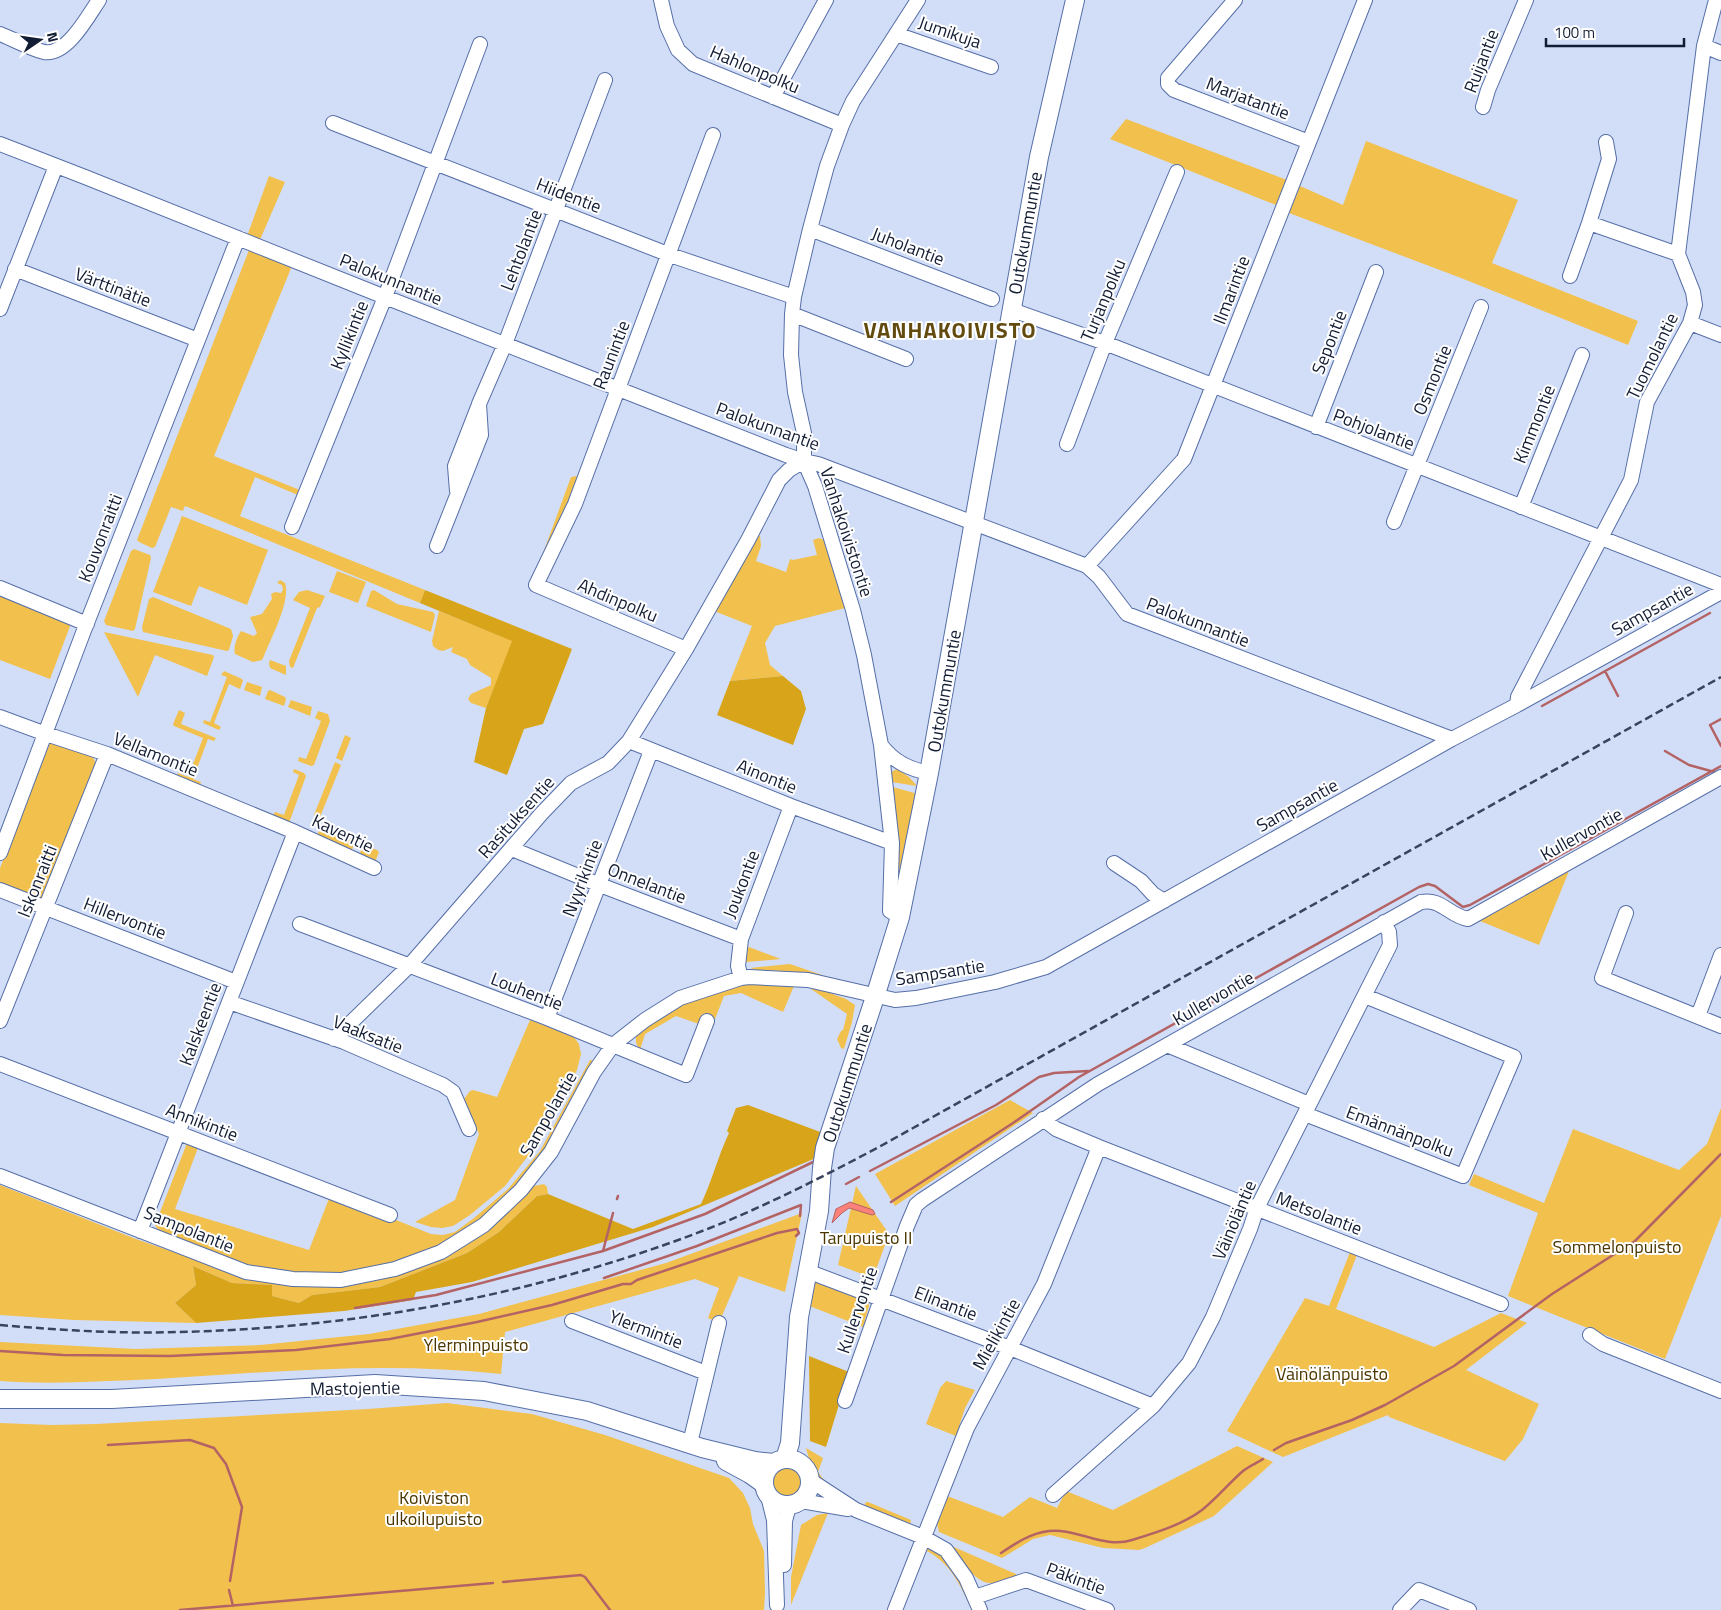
<svg xmlns="http://www.w3.org/2000/svg" width="1721" height="1610" font-family="'Titillium Web',sans-serif">
<style>
.green{fill:#f2c04c}
.forest{fill:#d8a41a}
.water{fill:#fa827a;stroke:#b46365}
.lines{fill:none;stroke-linecap:round;stroke-linejoin:round}
.stream{stroke:#b46365;stroke-width:2.5}
.minor-casing{stroke:#566fa7;stroke-width:16}
.major-casing{stroke:#566fa7;stroke-width:20}
.minor{stroke:#fff;stroke-width:14}
.major{stroke:#fff;stroke-width:18}
.rail{stroke:#39435b;stroke-width:2.5;stroke-dasharray:8 4;stroke-linecap:butt}
.labels{text-anchor:middle;dominant-baseline:central;stroke-width:4;stroke-linejoin:round;paint-order:stroke}
.street-label{font-size:18px;fill:#121c33;stroke:#fff}
.park-label{font-size:18px;fill:#4b3600;stroke:#fff}
.district-label{font-size:22px;font-weight:bold;letter-spacing:1px;fill:#634b10;stroke:#fff}
</style>
<rect width="100%" height="100%" fill="#d2def8"/>
<path class="green" d="M1126,119l161,61 -11,25 -166,-66z
M1366,141l152,59 -26,63 146,58 -10,24 -167,-67 -172,-65 11,-27 43,19z
M269,176l16,6 -26,60 -12,-6z
M249,250l43,16 -78,190 86,34 -2,5 -43,-18 -15,39 185,74 -5,13 -235,-97 -2,5 -12,-4 -16,40 -3,1 -13,-6 -2,-2z
M577,476l3,3 -42,88 33,-90z
M182,516l86,34 -21,55 -48,-19 -8,20 -38,-14z
M757,535l3,1 1,10 -5,15 30,11 4,-13 3,1 24,-5 -4,-15 6,-2 7,3 19,67 -70,18 -10,17 5,22 13,11 -53,5 22,-55 -38,-15z
M134,549l16,6 1,3 -16,71 -2,2 -27,-6 -2,-4 27,-70z
M337,571l29,11 -8,21 -29,-11z
M280,580l5,3c6,18 -14,55 -21,73l-2,4 -9,2 -18,-8c-2,-7 2,-17 6,-23l13,5 3,-3 -7,-16 12,-3 10,-15 -1,-5 4,-2 6,1 2,-3 -1,-5 -5,-2z
M307,590l18,6 -5,11 -3,1 -24,60 -3,-1 -1,-6 21,-53 -17,-8 6,-8z
M374,590l23,14 36,8 2,3 -4,17 -65,-26 5,-15z
M0,595l72,26 -22,58 -50,-19z
M153,597l78,32 2,7 -4,14 -2,1 -84,-19 -1,-5 7,-28z
M439,611l74,30 -27,67 -15,-5 -3,-4 3,-5 20,-9v-7l-21,-13 -3,-6 -16,-7 2,-5 -10,4 -5,-1 -5,-4 -1,-5z
M104,632l109,23 1,2 -7,19 -52,-21 -17,42z
M270,660l16,6v9l-16,-7 -1,-5z
M224,671l18,8 1,2 -3,8 -11,-5 -15,39 7,4 -2,3 -16,-7 1,-3 6,2 17,-45 -6,-2z
M247,682l15,5 -2,9 -16,-6z
M270,690l15,7 1,2 -2,7 -19,-7 3,-8z
M291,700l21,7 -2,9 -22,-9z
M179,710l6,3 -4,11 35,14 -2,3 -6,-2 -15,40 8,3 -2,6 -23,-10 2,-5 10,4 15,-39 -29,-12 -1,-2z
M318,711l10,3 2,7 -16,44 -3,1 -13,-5 1,-4 7,2 15,-38 -6,-3z
M345,735l6,3 -9,23 -6,-3z
M55,741l38,16 3,7 -51,136 -45,-15v-17l50,-125z
M335,762l6,3 -23,57 -4,-7z
M294,769l10,4 2,3 -17,47 -17,-5 3,-6 9,3 15,-40 -6,-3z
M897,769l12,8 8,9 -26,-4 -2,-7 2,-3z
M893,787l25,7 -22,108z
M321,829l32,12 1,3 -2,6 -3,1 -35,-13z
M363,845l14,5 2,2 -4,10 -14,-6 -1,-3z
M1569,871l-30,74 -59,-24z
M749,947l32,12 -35,3 -3,-9 3,-4z
M790,964l32,11 -1,1 -35,-5 -29,-1 -7,-2z
M750,984l44,2 -11,26 -42,-19 -17,3 -9,23 -13,-5 -3,10 -23,-8 -31,18 -5,16 -4,-7v-8l38,-28 44,-17z
M814,987l32,12 9,6 -3,17 -8,27 -3,-1 -4,-9 4,-8 2,-1 4,-16 -36,-25z
M530,1020l43,16 6,8 2,10 -4,16 -42,77 -30,39 -35,29 -17,11 -11,2 -11,-1 -16,-5 40,-22 24,-66 -15,-35 6,-8 3,-1 24,7z
M590,1060l5,1c-13,22 -25,44 -37,66 -5,10 -10,21 -16,30 -61,88 -175,136 -280,111 -35,-8 -69,-23 -103,-37l-4,-6 32,-82 12,2 -24,64 134,41 21,-54h6l95,38 12,1 12,-3 19,-14 34,-29 32,-38z
M1010,1100l23,13 -138,93 -20,-32z
M1721,1108v108l-56,143 -157,-63 30,-83 -69,-28 5,-11 70,29 29,-74 106,41 28,-26z
M544,1184l3,3 1,7 -11,2 -38,36 -32,21 -87,34 -68,8 -13,8 -27,-7 -1,-11 -39,-2 -39,-17 3,19 -21,18 21,20 -122,-3 -74,-5v-130l136,54 92,32 48,12 54,4 44,-6 27,-7 25,-9 35,-17 33,-22 40,-40z
M856,1186l33,48 -16,44 -35,-13z
M802,1213l-17,79 -46,-16 -20,47 -11,-5 11,-30 -24,-9 -190,53 -4,42c-115,-13 -230,-2 -345,5 -52,2 -104,6 -156,2v-39l136,7 124,-4 109,-11 110,-20 187,-51z
M1350,1252l7,3 -21,54 98,38 67,-34 26,10 -61,47 73,34 -16,35 -18,22 -116,-44 -1,-2 -105,42 -56,-26 78,-133 24,8z
M814,1283h8l46,18 1,5 -6,21 -56,-22z
M946,1381l29,9 -10,18 -9,28 -30,-12 14,-36z
M447,1403l85,11 73,21 124,43 14,15 7,15 3,16 11,27 1,42 -1,17h-764v-187l51,2 45,-1 272,-15z
M1237,1446l36,16 -59,54 -69,32 -6,2 -36,-2 -53,-13 -17,4 -31,19 -63,-26 -2,-9 10,-27 56,21 27,-20 27,11 9,-17 47,19z
M806,1448l17,10 -5,14 8,11c-13,-8 -16,-21 -20,-35z
M773 1483a15 15 0 1 1 30 0a15 15 0 1 1-30 0Z
M866,1502h2l43,18 -1,5 -46,-19z
M828,1513l-37,92v-28l10,-52 16,-10z
M947,1544l69,30 1,3c-9,2 -19,6 -27,6 -14,1 -33,-28 -43,-39z
M930,1548c25,9 35,40 45,62h-3c-12,-25 -21,-47 -47,-60z"/>
<path class="forest" d="M425,590l147,59 -29,75 -19,5 -17,46 -33,-13 12,-54 26,-67 -92,-38z
M783,676l18,15 5,18 -13,36 -76,-30 13,-34z
M748,1105l75,28 -7,25 -163,69 -181,55 -56,10 -3,8 -69,11 -148,12 -21,-20 21,-18 -3,-19 39,17 40,2v11l27,7 13,-8 68,-8 87,-34 32,-21 38,-36 11,-2 85,35 68,-25c11,-23 17,-48 28,-71l-2,-2 9,-23z
M809,1356l40,16 -23,75 -16,-6z"/>
<path class="water" d="M850,1202l23,8 2,4 -3,1 -23,-7 -7,5 -10,10 4,-14z"/>
<g class="lines">
<path class="stream" d="M1605,671l13,25
M1542,706l168,-93
M1721,719l-11,6 11,21
M1665,751l24,14 29,8
M870,1171l126,-66 43,-28 15,-4 34,-2
M846,1184l13,-7
M617,1199l1,-3
M891,1202l122,-79 66,-46 340,-190 9,-3 7,2 28,21 7,-2 251,-139
M603,1251l10,-38
M604,1278l93,-32 104,-41 -1,11
M355,1308l81,-13 167,-44 102,-37 108,-52
M0,1351l63,4 107,1 126,-6 94,-11 87,-17 75,-17 71,-21h8l6,-4 140,-47 20,-4 2,4 -3,3
M108,1445l82,-5 24,8 12,16 16,43 -12,74
M1274,1450l12,-7 66,-23 33,-15 69,-39 98,-72 83,-53 86,-87
M1001,1553c15,-10 30,-20 48,-22 28,-3 55,18 83,9 23,-7 50,-15 70,-30 15,-12 27,-27 41,-39 6,-5 14,-8 20,-12
M503,1582l78,-7 4,2 25,33
M229,1590l4,16
M180,1610l313,-27"/>
<g class="minor-casing">
<path id="minor" d="M661,0l6,26 11,24 15,14 149,61
M1235,0l-67,78v6l6,6 135,52
M0,34c13,5 31,15 44,18 23,4 44,-36 55,-52
M896,34l95,33
M1704,46l17,7
M773,97l53,-97
M1483,107l5,-17 38,-90
M333,123l337,132 124,42
M0,144l85,33 300,120 401,158 18,6 14,3 269,102 12,11 28,37 325,125
M1589,223l89,31
M810,229l182,70
M15,269l183,71
M1570,276l19,-53 20,-64 -3,-17
M0,309l56,-143
M1012,310l93,33 616,242
M792,314l114,45
M1690,323l31,12
M1316,427l60,-155
M1067,444l38,-101 72,-171
M457,491l-2,-25 23,-59
M1521,507l61,-152
M1394,522l87,-215
M292,527l93,-230 95,-253
M437,546l44,-111 -2,-31 26,-60 100,-264
M1087,566l97,-107 181,-459
M0,588l87,36
M686,649l-150,-64 39,-81 138,-369
M1517,705l1,-8 113,-217 16,-78 43,-79 5,-18 -2,-13 -15,-38 26,-208 12,-46
M0,717l46,17 61,20 188,78 79,36
M629,741l162,65 101,37
M881,745c13,17 28,24 48,28
M512,849l88,36 141,54
M0,853l83,-220 155,-395
M1114,863l27,18 12,13 11,7
M0,890l236,92
M1626,913l-24,65 119,48
M900,917l-10,-6 2,-68 -11,-98 -17,-90 -11,-45 -38,-124 -11,-25v-28l-9,-41 -4,-37 1,-41 2,-17 16,-68 17,-63 15,-41 11,-24 65,-101
M300,924l247,94 139,57 21,-54
M741,978l-3,-12 3,-27 50,-133
M229,1002l115,40 99,43 10,7 16,37
M1698,1016l23,-61
M547,1018l104,-267
M0,1021l107,-267
M334,1039l75,-73 133,-153 29,-30 37,-20 21,-22 57,-92 62,-109 31,-60 10,-10 15,-9
M1167,1045l142,59
M0,1064l390,151
M1305,1114l158,62 51,-119 -149,-61
M1043,1119l13,10 43,18 402,157
M0,1176l246,96 47,7 48,1 54,-11 46,-17 43,-27 37,-35 30,-38 43,-80 19,-27 32,-25 35,-22 61,-20 8,-1 59,3 87,20 21,-2 79,-16 51,-15 406,-228 65,-34 204,-113
M140,1231l155,-399
M807,1271l203,77 143,58
M572,1321l134,52
M1590,1335l13,9 118,47
M845,1401l62,-175 9,-21 6,-5 176,-116 323,-182c21,-4 28,14 47,17l253,-142
M690,1443l29,-120
M810,1480l46,30 67,27 23,13 20,28 14,32
M1053,1495l100,-89 36,-43 24,-46 37,-88 7,-21 133,-263 -1,-13 -5,-10
M768,1496l6,24 3,85
M801,1501l47,8
M784,1565l1,-44 4,-15
M975,1597l51,-17 81,30
M895,1610l72,-182 77,-144 55,-137
M1400,1610l19,-20 50,20"/>
</g>
<g class="major-casing">
<path id="major" d="M0,1399h112l263,-15 109,7 103,20 115,37 53,13 19,2
M764 1482a23 23 0 1 1 46 0a23 23 0 1 1-46 0Z
M785,1459l5,-16 9,-126 20,-106 3,-43 3,-20 50,-151 25,-80 29,-144 110,-616 36,-157
M726,1461l24,13 14,10"/>
</g>
<use href="#minor" class="minor"/>
<use href="#major" class="major"/>
<path class="rail" d="M0,1325c59,5 119,9 178,7 181,-4 363,-38 532,-104 58,-23 114,-52 169,-81l842,-470"/>
</g>
<g class="labels">
<g class="street-label">
<text transform="translate(950 32) rotate(19)">Jumikuja</text>
<text transform="translate(1481 61) rotate(-69)">Ruijantie</text>
<text transform="translate(755 69) rotate(23)">Hahlonpolku</text>
<text transform="translate(1248 98) rotate(21)">Marjatantie</text>
<text transform="translate(569 195) rotate(21)">Hiidentie</text>
<text transform="translate(1025 233) rotate(-80)">Outokummuntie</text>
<text transform="translate(908 246) rotate(21)">Juholantie</text>
<text transform="translate(521 250) rotate(-69)">Lehtolantie</text>
<text transform="translate(391 279) rotate(22)">Palokunnantie</text>
<text transform="translate(113 287) rotate(21)">Värttinätie</text>
<text transform="translate(1231 290) rotate(-69)">Ilmarintie</text>
<text transform="translate(1103 300) rotate(-67)">Turjanpolku</text>
<text transform="translate(349 335) rotate(-68)">Kyllikintie</text>
<text transform="translate(1329 342) rotate(-69)">Sepontie</text>
<text transform="translate(611 355) rotate(-69)">Raunintie</text>
<text transform="translate(1652 356) rotate(-64)">Tuomolantie</text>
<text transform="translate(1432 380) rotate(-68)">Osmontie</text>
<text transform="translate(1534 424) rotate(-68)">Kimmontie</text>
<text transform="translate(768 426) rotate(20)">Palokunnantie</text>
<text transform="translate(1374 429) rotate(21)">Pohjolantie</text>
<text transform="translate(847 532) rotate(72)">Vanhakoivistontie</text>
<text transform="translate(100 538) rotate(-69)">Kouvonraitti</text>
<text transform="translate(618 600) rotate(23)">Ahdinpolku</text>
<text transform="translate(1652 609) rotate(-29)">Sampsantie</text>
<text transform="translate(1198 622) rotate(21)">Palokunnantie</text>
<text transform="translate(944 691) rotate(-80)">Outokummuntie</text>
<text transform="translate(156 754) rotate(22)">Vellamontie</text>
<text transform="translate(767 776) rotate(22)">Ainontie</text>
<text transform="translate(1297 805) rotate(-29)">Sampsantie</text>
<text transform="translate(516 817) rotate(-48)">Rasituksentie</text>
<text transform="translate(343 833) rotate(25)">Kaventie</text>
<text transform="translate(1581 834) rotate(-29)">Kullervontie</text>
<text transform="translate(582 878) rotate(-69)">Nyyrikintie</text>
<text transform="translate(37 881) rotate(-68)">Iskonraitti</text>
<text transform="translate(647 883) rotate(21)">Onnelantie</text>
<text transform="translate(741 884) rotate(-69)">Joukontie</text>
<text transform="translate(125 918) rotate(21)">Hillervontie</text>
<text transform="translate(940 972) rotate(-9)">Sampsantie</text>
<text transform="translate(527 991) rotate(21)">Louhentie</text>
<text transform="translate(1213 998) rotate(-30)">Kullervontie</text>
<text transform="translate(200 1024) rotate(-69)">Kalskeentie</text>
<text transform="translate(368 1034) rotate(22)">Vaaksatie</text>
<text transform="translate(847 1083) rotate(-72)">Outokummuntie</text>
<text transform="translate(548 1114) rotate(-60)">Sampolantie</text>
<text transform="translate(202 1122) rotate(21)">Annikintie</text>
<text transform="translate(1400 1131) rotate(21)">Emännänpolku</text>
<text transform="translate(1319 1213) rotate(21)">Metsolantie</text>
<text transform="translate(1234 1220) rotate(-67)">Väinöläntie</text>
<text transform="translate(189 1229) rotate(22)">Sampolantie</text>
<text transform="translate(946 1303) rotate(21)">Elinantie</text>
<text transform="translate(857 1310) rotate(-71)">Kullervontie</text>
<text transform="translate(646 1329) rotate(21)">Ylermintie</text>
<text transform="translate(996 1334) rotate(-61)">Mielikintie</text>
<text transform="translate(355 1388) rotate(-1)">Mastojentie</text>
<text transform="translate(1076 1578) rotate(20)">Päkintie</text>
</g>
<g class="park-label">
<text x="866" y="1237">Tarupuisto II</text>
<text x="1617" y="1246">Sommelonpuisto</text>
<text x="476" y="1344">Ylerminpuisto</text>
<text x="1332" y="1373">Väinölänpuisto</text>
<text x="434" y="1497">Koiviston<tspan x="434" dy="21">ulkoilupuisto</tspan></text>
</g>
<g class="district-label">
<text x="950" y="330">VANHAKOIVISTO</text>
</g>
</g>
<g transform="translate(40 40) rotate(77)" stroke="#ffffff" stroke-width="4" paint-order="stroke">
<path d="M0-4L9 19L0 12L-9 19Z" fill="#121c33"/>
<text y="-8" font-size="14" font-weight="bold" text-anchor="middle" fill="#121c33">N</text>
</g>
<path d="M1546 38v8h138v-8" fill="none" stroke="#121c33" stroke-width="2.5"/>
<text x="1554" y="38" font-size="15" fill="#121c33" stroke="#ffffff" stroke-width="4" paint-order="stroke">100 m</text>
</svg>
